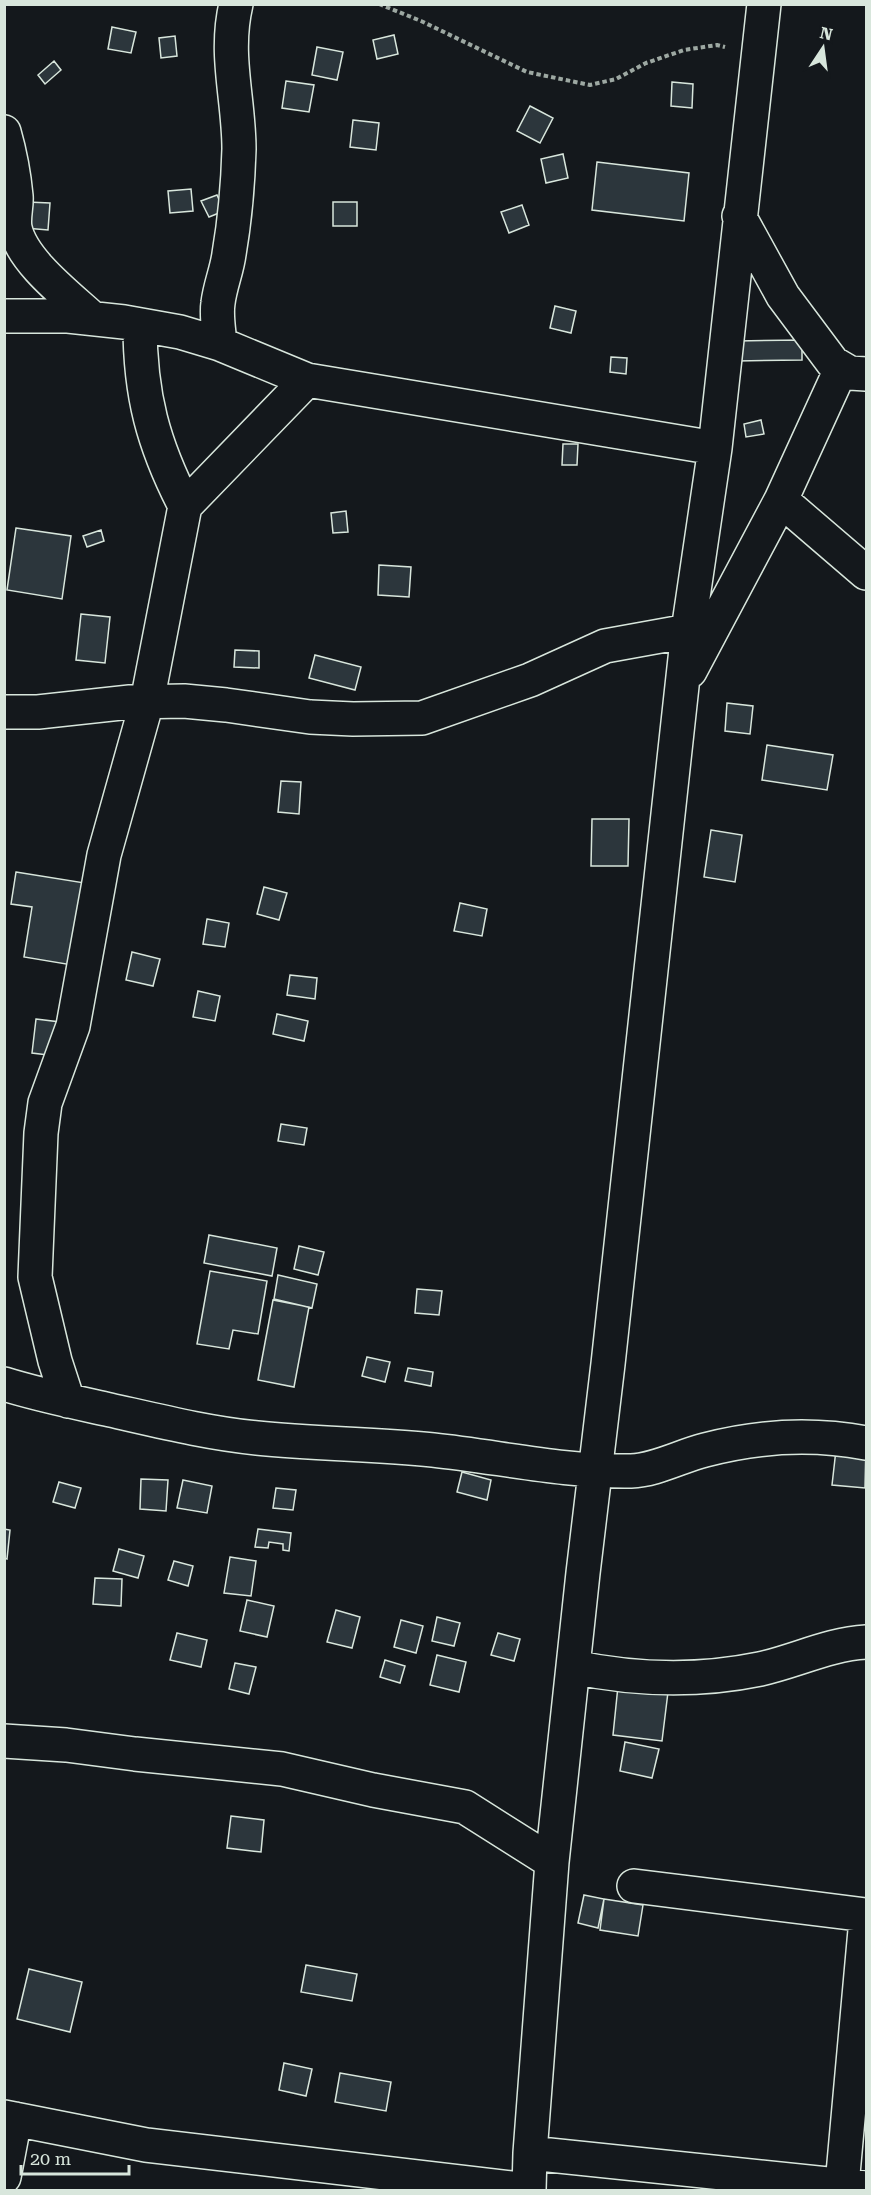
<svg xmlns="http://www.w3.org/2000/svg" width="871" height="2195" font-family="'Roboto Serif',serif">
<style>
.building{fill:#2c363c;stroke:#d8e6dc;stroke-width:1.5}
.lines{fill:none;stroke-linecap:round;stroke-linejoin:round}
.street-casing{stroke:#d8e6dc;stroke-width:36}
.path{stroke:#9da8a2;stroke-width:4;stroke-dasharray:4.5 3;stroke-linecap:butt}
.street{stroke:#14181c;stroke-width:33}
</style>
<rect width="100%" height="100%" fill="#14181c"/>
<path class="building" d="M112,27l24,5 -5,21 -23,-4z
M394,35l4,19 -21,5 -4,-19z
M175,36l2,20 -16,2 -2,-20z
M317,47l26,5 -6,28 -25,-5z
M54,61l7,9 -16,14 -7,-9z
M286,81l28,4 -5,27 -27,-4z
M672,82l21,2 -1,24 -21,-2z
M530,106l23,12 -13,25 -23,-12z
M353,120l26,3 -3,27 -26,-3z
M563,154l5,24 -22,5 -5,-24z
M597,162l92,11 -5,48 -92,-11z
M191,189l2,22 -23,2 -2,-22z
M217,195l7,16 -15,6 -8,-16z
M27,202l23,1 -2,27 -23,-2z
M333,202h24v24h-24z
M522,205l7,20 -20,8 -8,-21z
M555,306l21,5 -5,22 -21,-5z
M802,340v20l-65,1v-20z
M611,357l16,1 -1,16 -16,-2z
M761,420l3,14 -18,3 -2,-13z
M563,444h15l-1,21h-15z
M346,511l2,21 -15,1 -2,-20z
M16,528l55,8 -9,63 -55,-9z
M101,530l3,11 -17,6 -4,-11z
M379,565l32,2 -2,30 -31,-2z
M81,614l29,3 -5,46 -29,-3z
M235,650l24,1v17l-25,-1z
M315,655l46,12 -6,23 -46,-12z
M727,703l26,3 -3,28 -25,-3z
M767,745l66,10 -6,35 -65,-10z
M281,781l20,1 -2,32 -21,-2z
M592,819h37l-1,47h-37z
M711,830l31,5 -7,47 -31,-5z
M16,872l69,11 -13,82 -48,-8 8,-50 -21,-3z
M264,887l23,6 -8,27 -22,-6z
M460,903l27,6 -5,27 -28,-5z
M207,919l22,4 -4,24 -22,-3z
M132,952l28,7 -7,27 -27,-6z
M290,975l27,3 -2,21 -28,-4z
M198,991l22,5 -5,25 -22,-4z
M277,1014l31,7 -4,20 -31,-7z
M36,1019l24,3 -4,34 -24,-3z
M281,1124l26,4 -3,17 -26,-4z
M209,1235l68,13 -5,28 -68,-13z
M299,1246l25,6 -6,23 -24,-6z
M210,1271l57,10 -9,53 -25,-4 -4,19 -32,-5z
M278,1275l39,9 -5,24 -38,-9z
M417,1289l25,2 -3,24 -24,-2z
M273,1300l36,7 -15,80 -36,-7z
M367,1357l23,5 -5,20 -23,-6z
M408,1368l25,4 -2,14 -26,-5z
M837,1441l29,3 -1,44 -33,-3z
M462,1472l29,8 -4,20 -30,-8z
M141,1479l27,1 -2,31 -26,-2z
M183,1480l29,6 -5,27 -30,-5z
M59,1482l22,6 -6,20 -22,-6z
M276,1488l20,2 -3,20 -20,-2z
M4,1529l6,1 -3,29 -3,-1z
M258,1529l33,4 -2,18 -6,-1v-6l-14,-2 -1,6 -13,-1z
M119,1549l25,7 -6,22 -25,-7z
M230,1557l26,4 -5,35 -27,-3z
M174,1561l19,5 -5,20 -20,-6z
M95,1578l27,1 -1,27 -28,-2z
M247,1600l27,6 -7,31 -27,-6z
M336,1610l24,7 -8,31 -25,-6z
M437,1617l23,6 -6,23 -22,-5z
M401,1620l22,6 -7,27 -22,-6z
M177,1633l30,7 -6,27 -31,-7z
M498,1633l22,6 -6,22 -23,-6z
M437,1655l29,7 -7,30 -29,-7z
M385,1660l20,6 -5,17 -20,-6z
M235,1663l21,4 -7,27 -20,-5z
M618,1686l50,6 -6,49 -49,-6z
M625,1742l34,7 -7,29 -32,-7z
M231,1816l33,4 -3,32 -34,-4z
M584,1895l20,4 -6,29 -20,-5z
M604,1899l39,6 -5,31 -38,-6z
M306,1965l51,9 -5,27 -51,-9z
M29,1969l53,13 -12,50 -53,-13z
M284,2063l28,6 -6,27 -27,-6z
M340,2073l51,9 -5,29 -51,-9z"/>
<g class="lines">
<g class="street-casing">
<path id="street" d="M4,132c6,21 10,42 12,64 1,10 -3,21 -1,32 7,33 52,67 77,90
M739,216l44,80 50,67 17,10 16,1
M4,316h64l56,6 56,10 40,12 87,36 408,68
M140,325c0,70 13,119 45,181
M220,344c-1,-13 -4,-28 -2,-41 2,-17 9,-33 11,-49 6,-35 9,-70 10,-105 0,-50 -15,-94 -3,-145
M781,500l85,73
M690,671l91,-171 60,-131
M4,712h34l92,-10 54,-1 42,4 84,12 43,2 69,-1 108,-38 75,-34 83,-15
M4,1384c35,11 70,18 106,26 49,11 97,23 147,28 58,6 117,6 176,12 66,7 132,22 198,21 25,-1 50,-15 74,-21 53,-14 107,-17 161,-7
M68,1401l-13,-40 -20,-84 6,-144 4,-30 28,-77 31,-171 43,-153 38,-196 122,-126
M573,1667c62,13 124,15 187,2 36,-8 69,-25 106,-27
M4,1741l62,4 69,9 147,15 91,21 92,17 87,55
M634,1886l232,29
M4,2117l142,28 383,45
M530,2153l336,35
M4,2177l11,-58
M842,2185l24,-266
M529,2190l1,-37 22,-291 31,-289 25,-209 80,-733 27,-183 49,-444"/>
</g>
<path class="path" d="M379,4l42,17 106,51 63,13 26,-6 30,-16 38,-13 33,-5 8,2"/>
<use href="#street" class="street"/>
</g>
<rect width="871" height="2195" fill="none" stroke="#d8e6dc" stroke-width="12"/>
<g transform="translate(823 48) rotate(13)" stroke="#14181c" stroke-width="4.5" paint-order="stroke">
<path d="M0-4.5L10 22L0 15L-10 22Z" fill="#d8e6dc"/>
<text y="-9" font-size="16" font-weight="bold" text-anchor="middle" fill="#d8e6dc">N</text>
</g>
<path d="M21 2165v9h108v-9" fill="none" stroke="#d8e6dc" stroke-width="3"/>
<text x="30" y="2165" font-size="18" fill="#d8e6dc" stroke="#14181c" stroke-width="4.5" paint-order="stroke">20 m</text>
</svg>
